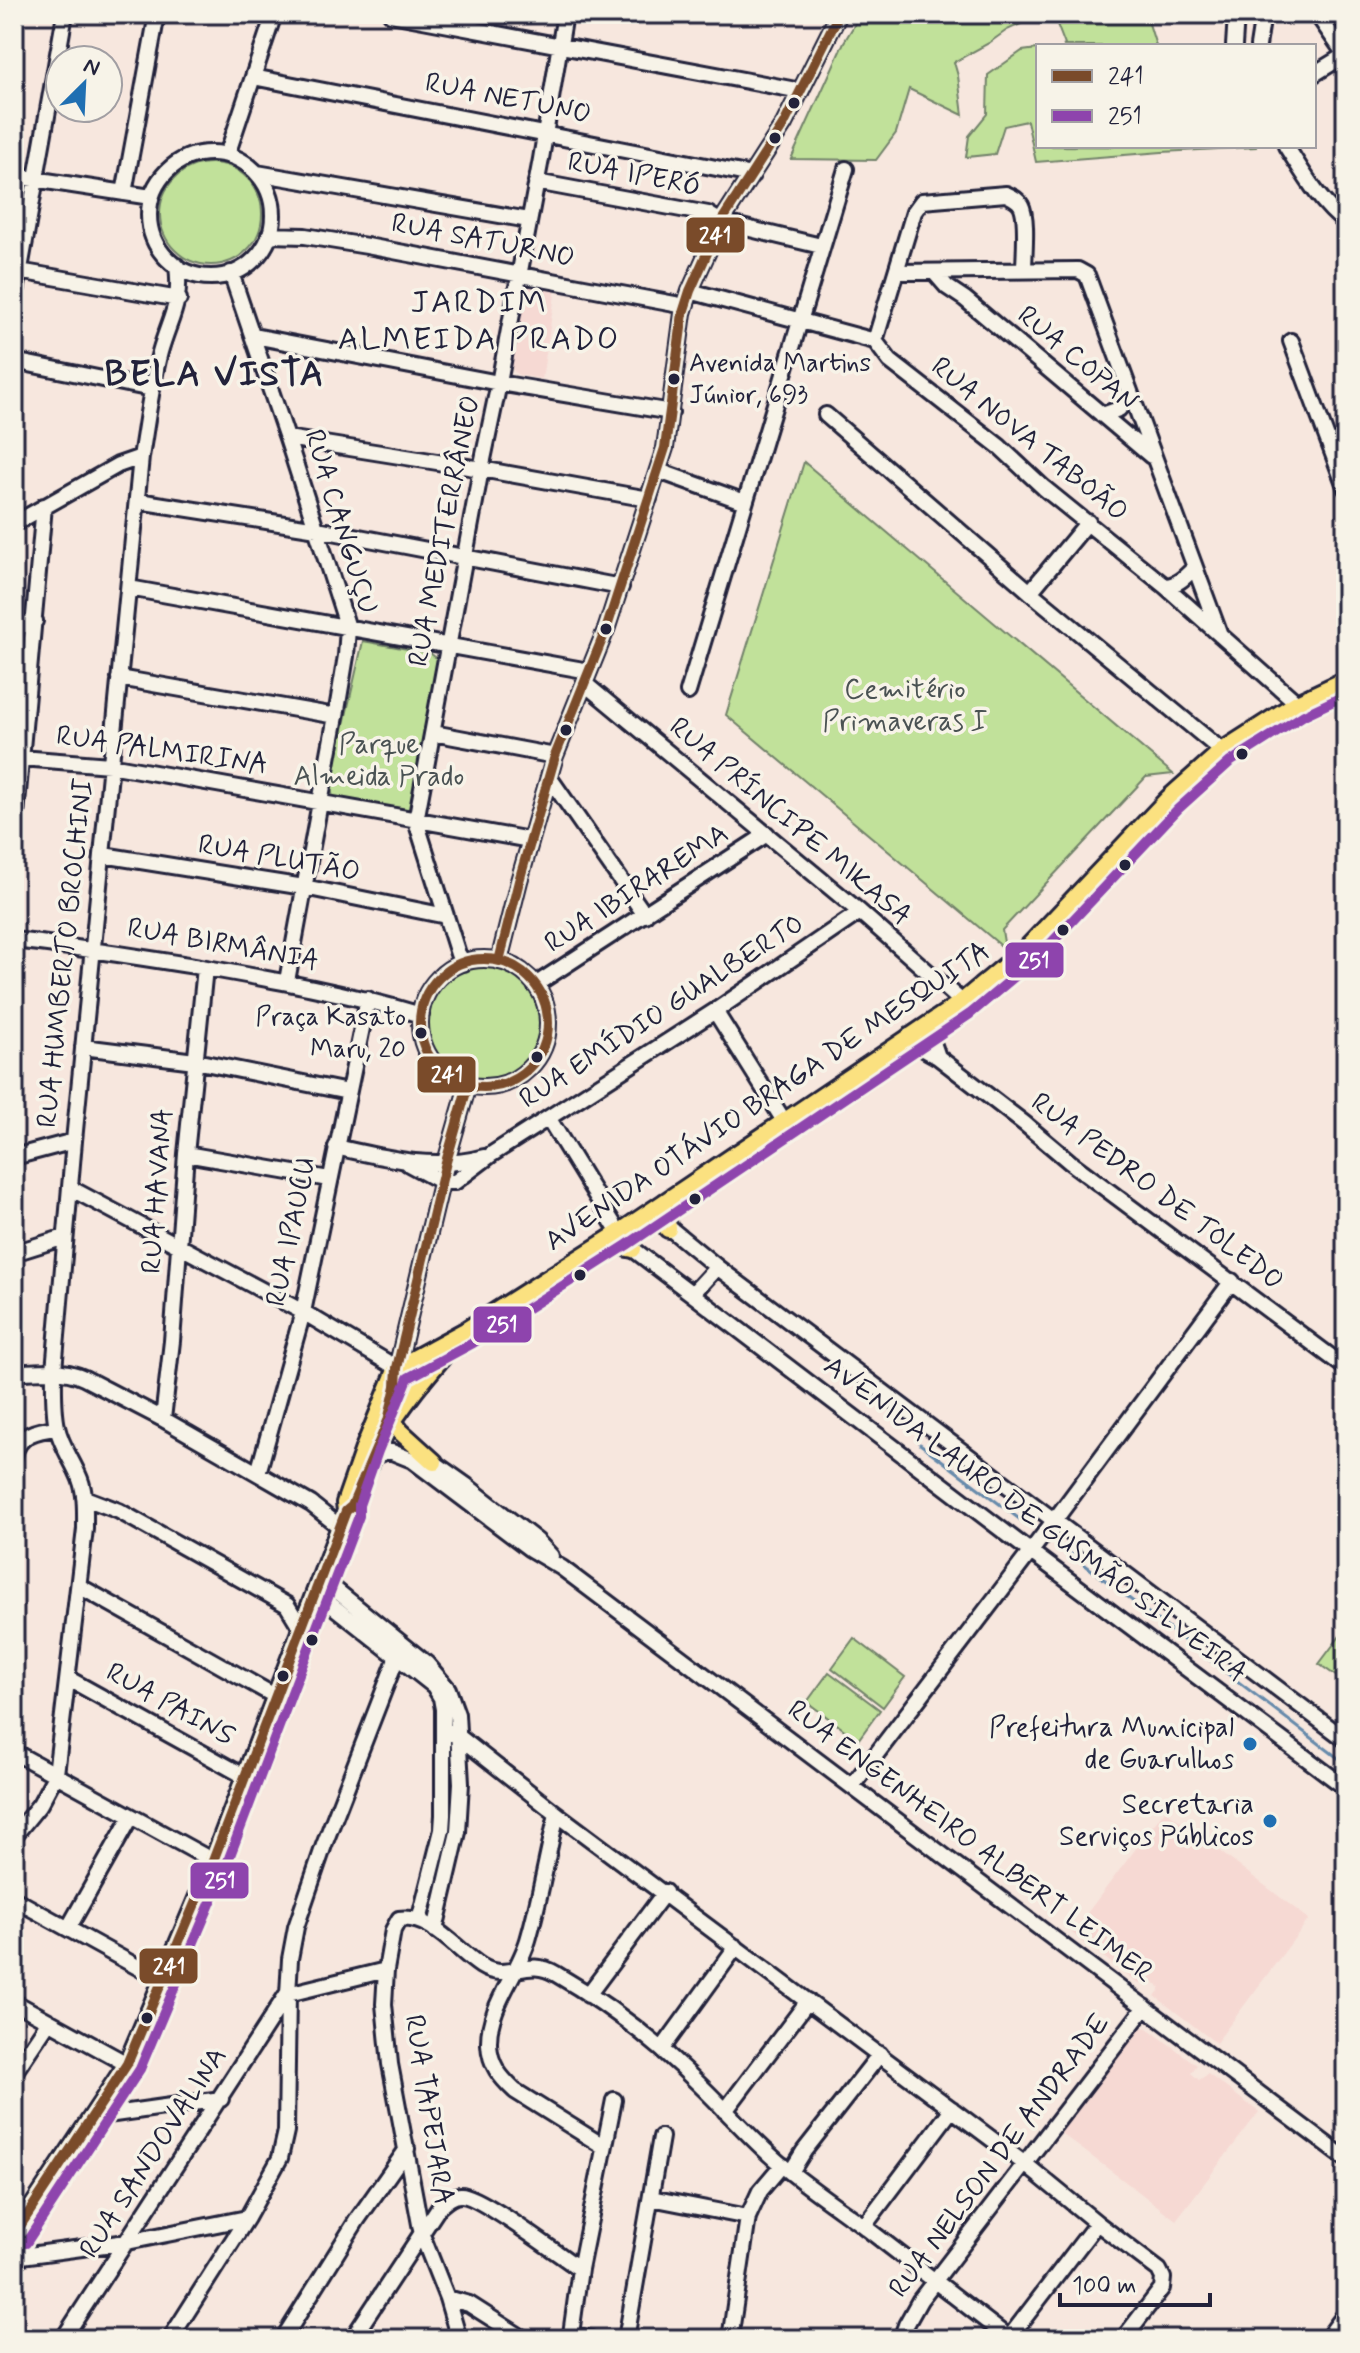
<svg xmlns="http://www.w3.org/2000/svg" width="1360" height="2353" font-family="Mynerve,sans-serif">
<style>
.built{fill:#f6d9d3}
.green{fill:#c1e19a;stroke:#72826a;stroke-width:2}
.lines{fill:none;stroke-linecap:round;stroke-linejoin:round}
.stream{stroke:#668aab;stroke-width:3}
.minor-casing{stroke:#22223b;stroke-width:20}
.major-casing{stroke:#22223b;stroke-width:22}
.minor{stroke:#f7f3e8;stroke-width:14}
.major{stroke:#fbe180;stroke-width:16}
.bus-1-casing{stroke:#f7f3e8;stroke-width:16}
.bus-2-casing{stroke:#f7f3e8;stroke-width:16}
.bus-1{stroke:#7a4b2a;stroke-width:10}
.bus-2{stroke:#8e44ad;stroke-width:10}
.bus-dot{fill:#22223b;stroke:#f7f3e8;stroke-width:3}
.poi-dot{fill:#1f6fb2;stroke:#f7f3e8;stroke-width:3}
.labels{text-anchor:middle;dominant-baseline:central;stroke-width:7;stroke-linejoin:round;paint-order:stroke}
.bus-label{font-size:26px;fill:#22223b;stroke:#f7f3e8;text-anchor:start}
.street-label{font-size:28px;fill:#22223b;stroke:#f7f3e8}
.park-label{font-size:28px;fill:#4a5253;stroke:#f7f3e8}
.poi-label{font-size:28px;fill:#22223b;stroke:#f7f3e8;text-anchor:end}
.quarter-label{font-size:32px;letter-spacing:2px;fill:#22223b;stroke:#f7f3e8}
.district-label{font-size:36px;font-weight:bold;letter-spacing:2px;fill:#22223b;stroke:#f7f3e8}
.line-badge{stroke:#f7f3e8;stroke-width:3}
.badge-label{font-size:22px;text-anchor:middle;font-weight:bold;fill:#fff}
</style>
<rect width="100%" height="100%" fill="#f7e7de"/>
<filter id="ink" filterUnits="userSpaceOnUse"><feTurbulence type="fractalNoise" baseFrequency=".0125" numOctaves="2"/><feDisplacementMap in="SourceGraphic" scale="16" xChannelSelector="R" yChannelSelector="G"/><feConvolveMatrix kernelMatrix="1 2 1 2 8 2 1 2 1" color-interpolation-filters="sRGB"/></filter>
<g filter="url(#ink)">
<path class="built" d="M524,282l32,6 -14,91 -24,-4 -10,-10z
M1165,1810l144,109 -93,124 -61,-47 6,-8 -14,-10 -8,6 -67,-51z
M1141,2027l6,1 50,37 -6,8 8,7 9,-6 51,38 -83,108 -118,-89 77,-101z"/>
<path class="green" d="M861,14h182l-36,16 -18,13 -35,19 4,14 5,39 -54,-26 -13,44 -20,27 -85,-1 53,-117z
M1053,14h93l10,32h-93l2,-1z
M1038,49v97l219,1 -95,5 -126,10 -9,-41 -23,5 -9,28 -29,3 3,-21 18,-22 1,-39 34,-24z
M160 214a51 51 0 1 1 102 0a51 51 0 1 1-102 0Z
M804,462l369,312 -27,3 -144,153 3,19 -279,-234z
M363,641l67,12 11,9 -29,147 -9,4 -69,-13 -4,-14z
M421 1023a63 63 0 1 1 126 0a63 63 0 1 1-126 0Z
M1346,1628v55l-27,-19z
M854,1638l51,39 -22,30 -51,-39z
M829,1672l51,38 -22,30 -51,-38z"/>
<g class="lines">
<path class="stream" d="M920,1444l102,77
M1059,1545l287,219"/>
<g class="minor-casing">
<path id="minor" d="M391,14l410,77
M1317,14l29,42
M1234,46l2,-32
M1258,46l5,-32
M1314,74l31,-19
M253,77l499,98
M1286,146c18,28 33,56 60,77
M149 215a62 62 0 1 1 124 0a62 62 0 1 1-124 0Z
M227,155l47,-141
M257,173l272,47
M14,176l137,21
M536,182l172,32 13,8 100,24
M124,193l33,-179
M269,235l36,1 62,10 318,60
M19,271l160,28
M897,272l181,-2 9,5 133,360
M934,272l13,15 18,12 186,157
M231,273l56,165 61,190 -2,28 -10,60 -49,265
M690,291l185,50 15,20 110,86 44,41 121,98 132,117
M14,303l51,-289
M254,336l245,47 172,29
M875,341l39,-129 8,-11 84,-7c6,3 12,5 15,11 7,13 3,49 3,65
M1291,341l55,148
M14,361l138,28
M826,415l204,177 192,159
M1102,415l17,-6 10,-17
M287,438l194,31 168,30
M659,471l86,31
M138,501l179,28 304,58
M14,524l104,-59 23,-8
M1165,586c12,0 21,-10 29,-18
M129,588l460,83
M1030,592l58,-70
M14,628l21,-7
M119,678l217,38
M584,683l276,229 102,90
M688,692l158,-523
M433,733l122,23
M21,758l89,7 420,75
M549,777l96,138
M14,837l30,-331
M103,855l201,32 142,29
M14,940c63,7 125,17 187,27 74,13 147,26 220,48
M420 1023a64 64 0 1 1 128 0a64 64 0 1 1-128 0Z
M499,961l20,-80 36,-125 52,-129 58,-179 18,-135 7,-22 31,-69 63,-98 55,-110
M464,963l-6,-9 -42,-133 65,-352 18,-86 42,-224 24,-145
M535,985l232,-151
M715,1011l69,110
M927,1025l11,32
M909,1036l11,11 18,10 87,67 45,38 276,206
M83,1047l112,14 153,31
M549,1119l70,114 14,16 398,303 315,236
M336,1147c49,11 99,24 148,10
M186,1154l143,25
M14,1157l60,-16
M407,1163l35,19h13l37,-28 223,-143 145,-99
M70,1188l233,124 94,56 49,-206 22,-77
M650,1212l67,55 629,473
M14,1253l51,-16
M693,1293l24,-26
M14,1373c24,-2 47,-5 70,5l79,41 148,85 29,23
M163,1419l9,-78 14,-187 19,-186
M14,1456c4,-22 23,-26 43,-28
M374,1457l11,-5h7l20,8 118,89 32,19 784,591
M426,1457l41,29 70,55 14,15
M258,1473l45,-161 65,-313
M85,1498l34,13 168,94 14,23
M321,1578l106,86 21,25 9,25 4,69 -3,49 -23,98
M79,1586l196,110
M315,1592l119,94 7,12 2,11v106l-1,15 -23,91
M69,1679l177,98
M444,1730l14,6 99,78 468,350 72,59 62,47 4,8 -1,10 -39,51
M14,1752l199,109
M852,1786l202,-265 178,-240
M557,1814c-10,42 -17,85 -29,126 -11,36 -40,66 -39,104 1,21 11,33 26,47l88,55
M14,1836l26,-32 16,-30 29,-245c0,-17 1,-34 -5,-50 -7,-18 -19,-33 -23,-52 -4,-18 -3,-38 -3,-57l20,-229 67,-684c6,-35 10,-71 19,-105 10,-35 22,-48 17,-86
M14,1899l149,82
M69,1927l62,-110
M288,1994l98,-24
M588,1995l77,-103
M14,2002l113,62
M662,2049l74,-102
M14,2073l35,-52
M725,2111l83,-110
M93,2117l128,-18
M791,2172l13,-21 76,-97
M651,2198l97,19
M864,2226l88,-117
M14,2257l113,-15 120,-24
M447,2298l22,6 55,35
M571,2334l9,-65 34,-169
M571,2334l20,5
M1009,2338l88,-115
M63,2339l224,-345
M170,2339l77,-121 33,-60 6,-27 2,-137 2,-35 6,-32 28,-82 78,-201
M283,2339l74,-119 50,-71
M352,2339l87,-132c7,-6 13,-12 22,-12 19,0 98,60 119,74
M459,2339l-12,-41 -25,-63 -32,-171 -6,-60 2,-34 7,-40 6,-11c32,-5 58,32 82,47 27,17 46,-10 75,8 52,30 102,69 144,111 27,26 50,53 78,77 26,22 55,42 83,62 50,38 99,77 149,115
M626,2339l35,-202
M730,2339l18,-122 12,-26 22,-26
M901,2339l5,-14 14,-25 225,-293
M1327,2339l19,-26"/>
</g>
<g class="major-casing">
<path id="major" d="M665,1202l3,27
M603,1243l30,6
M389,1416l12,16 33,30
M359,1490c8,-17 14,-35 23,-51 21,-37 48,-67 75,-99
M14,2235l113,-171 86,-203 133,-350 -1,-8 20,-57 32,-78 68,-37 154,-98 343,-231 66,-55 140,-148 54,-48 75,-48 49,-23"/>
</g>
<use href="#minor" class="minor"/>
<use href="#major" class="major"/>
<g class="bus-1-casing">
<path id="bus-1" d="M420 1023a64 64 0 1 1 128 0a64 64 0 1 1-128 0Z
M499,961l20,-80 36,-125 52,-129 58,-179 18,-135 7,-22 31,-69 63,-98 55,-110
M14,2235l113,-171 86,-203 133,-350 6,-5 36,-85 8,-35 1,-18 49,-206 22,-77"/>
</g>
<g class="bus-2-casing">
<path id="bus-2" d="M26,2243l114,-174 86,-203 133,-350v-11l19,-54 30,-73 65,-35 154,-98 343,-231 68,-57 140,-148 52,-47 74,-47 42,-20"/>
</g>
<use href="#bus-1" class="bus-1"/>
<use href="#bus-2" class="bus-2"/>
</g>
</g>
<g class="bus-dot">
<circle cx="794" cy="103" r="7"/>
<circle cx="775" cy="138" r="7"/>
<circle cx="674" cy="379" r="7"/>
<circle cx="606" cy="629" r="7"/>
<circle cx="566" cy="730" r="7"/>
<circle cx="1242" cy="754" r="7"/>
<circle cx="1125" cy="865" r="7"/>
<circle cx="1063" cy="930" r="7"/>
<circle cx="421" cy="1033" r="7"/>
<circle cx="537" cy="1057" r="7"/>
<circle cx="695" cy="1199" r="7"/>
<circle cx="580" cy="1275" r="7"/>
<circle cx="312" cy="1640" r="7"/>
<circle cx="283" cy="1676" r="7"/>
<circle cx="147" cy="2018" r="7"/>
</g>
<g class="poi-dot">
<circle cx="1250" cy="1744" r="8"/>
<circle cx="1270" cy="1821" r="8"/>
</g>
<g class="labels">
<g class="bus-label">
<text x="689" y="364">Avenida Martins<tspan x="689" dy="32">Júnior, 693</tspan></text>
<text x="406" y="1018" text-anchor="end">Praça Kasato<tspan x="406" dy="32">Maru, 20</tspan></text>
</g>
<g class="street-label">
<text transform="translate(508 99) rotate(11)">RUA NETUNO</text>
<text transform="translate(634 175) rotate(11)">RUA IPERÓ</text>
<text transform="translate(483 241) rotate(11)">RUA SATURNO</text>
<text transform="translate(1077 359) rotate(40)">RUA COPAN</text>
<text transform="translate(1029 440) rotate(39)">RUA NOVA TABOÃO</text>
<text transform="translate(340 522) rotate(73)">RUA CANGUÇU</text>
<text transform="translate(445 531) rotate(-79)">RUA MEDITERRÂNEO</text>
<text transform="translate(162 751) rotate(8)">RUA PALMIRINA</text>
<text transform="translate(790 822) rotate(40)">RUA PRÍNCIPE MIKASA</text>
<text transform="translate(279 859) rotate(10)">RUA PLUTÃO</text>
<text transform="translate(637 889) rotate(-33)">RUA IBIRAREMA</text>
<text transform="translate(223 945) rotate(10)">RUA BIRMÂNIA</text>
<text transform="translate(66 953) rotate(-84)">RUA HUMBERTO BROCHINI</text>
<text transform="translate(662 1012) rotate(-33)">RUA EMÍDIO GUALBERTO</text>
<text transform="translate(768 1097) rotate(-34)">AVENIDA OTÁVIO BRAGA DE MESQUITA</text>
<text transform="translate(158 1191) rotate(-86)">RUA HAVANA</text>
<text transform="translate(1157 1192) rotate(37)">RUA PEDRO DE TOLEDO</text>
<text transform="translate(292 1232) rotate(-78)">RUA IPAUCU</text>
<text transform="translate(1035 1520) rotate(37)">AVENIDA LAURO DE GUSMÃO SILVEIRA</text>
<text transform="translate(170 1705) rotate(29)">RUA PAINS</text>
<text transform="translate(970 1842) rotate(37)">RUA ENGENHEIRO ALBERT LEIMER</text>
<text transform="translate(428 2110) rotate(81)">RUA TAPEJARA</text>
<text transform="translate(154 2153) rotate(-57)">RUA SANDOVALINA</text>
<text transform="translate(1000 2156) rotate(-53)">RUA NELSON DE ANDRADE</text>
</g>
<g class="park-label">
<text x="905" y="690">Cemitério<tspan x="905" dy="32">Primaveras I</tspan></text>
<text x="379" y="745">Parque<tspan x="379" dy="32">Almeida Prado</tspan></text>
</g>
<g class="poi-label">
<text x="1234" y="1728">Prefeitura Municipal<tspan x="1234" dy="32">de Guarulhos</tspan></text>
<text x="1254" y="1805">Secretaria<tspan x="1254" dy="32">Serviços Públicos</tspan></text>
</g>
<g class="quarter-label">
<text x="479" y="303">JARDIM<tspan x="479" dy="37">ALMEIDA PRADO</tspan></text>
</g>
<g class="district-label">
<text x="215" y="375">BELA VISTA</text>
</g>
</g>
<g class="line-badge">
<rect x="685" y="216" width="61" height="38" rx="8" fill="#7a4b2a"/>
<rect x="1004" y="941" width="61" height="38" rx="8" fill="#8e44ad"/>
<rect x="416" y="1055" width="61" height="39" rx="8" fill="#7a4b2a"/>
<rect x="472" y="1305" width="61" height="39" rx="8" fill="#8e44ad"/>
<rect x="189" y="1861" width="61" height="39" rx="8" fill="#8e44ad"/>
<rect x="138" y="1947" width="61" height="38" rx="8" fill="#7a4b2a"/>
</g>
<g class="badge-label">
<text x="715" y="243">241</text>
<text x="1034" y="968">251</text>
<text x="447" y="1082">241</text>
<text x="502" y="1332">251</text>
<text x="220" y="1888">251</text>
<text x="169" y="1974">241</text>
</g>
<rect width="1360" height="2353" fill="none" stroke="#f7f3e8" stroke-width="48"/>
<rect x="24" y="24" width="1312" height="2305" fill="none" stroke="#22223b" stroke-width="3" filter="url(#ink)"/>
<rect x="1036" y="44" width="280" height="104" fill="#f7f3e8" stroke="#a29fa3" stroke-width="2"/>
<rect x="1052" y="70" width="40" height="12" fill="#7a4b2a" stroke="#a29fa3" stroke-width="2"/>
<text x="1108" y="84" font-size="24" fill="#22223b">241</text>
<rect x="1052" y="110" width="40" height="12" fill="#8e44ad" stroke="#a29fa3" stroke-width="2"/>
<text x="1108" y="124" font-size="24" fill="#22223b">251</text>
<g transform="translate(84 84) rotate(24)"><circle r="38" fill="#f7f3e8" stroke="#a29fa3" stroke-width="2"/>
<path d="M0-6L14 30L0 20L-14 30Z" fill="#1f6fb2"/>
<text y="-12" font-size="22" font-weight="bold" text-anchor="middle" fill="#22223b">N</text>
</g>
<path d="M1060 2293v12h150v-12" fill="none" stroke="#22223b" stroke-width="4"/>
<text x="1072" y="2293" font-size="24" fill="#22223b" stroke="#f7f3e8" stroke-width="6" paint-order="stroke">100 m</text>
</svg>
